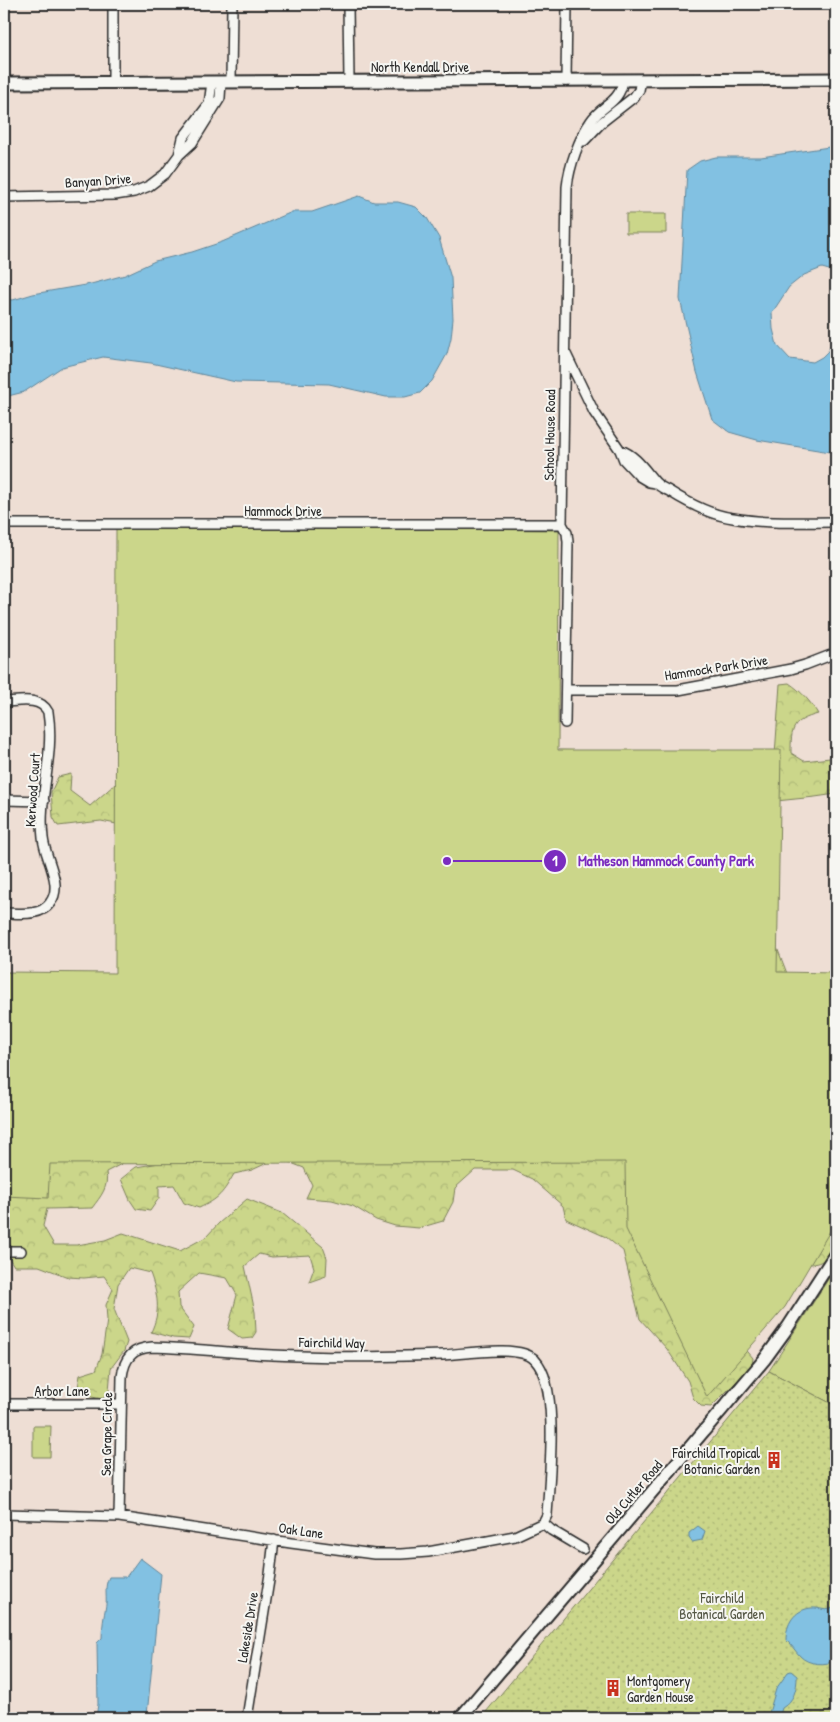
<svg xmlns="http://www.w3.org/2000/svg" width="840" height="1722" font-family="'Patrick Hand',sans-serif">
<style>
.forest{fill:url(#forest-crowns);stroke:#7b805a}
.park{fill:#cbd68a;stroke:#7b805a}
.garden{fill:url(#garden-dots);stroke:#7b805a}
.water{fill:#82c1e2;stroke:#5f8599}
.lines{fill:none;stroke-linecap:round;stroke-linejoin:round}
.street-casing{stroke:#2b2b2b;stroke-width:12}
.secondary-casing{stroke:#2b2b2b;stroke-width:15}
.street{stroke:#f6f6f2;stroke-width:9}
.secondary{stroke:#f6f6f2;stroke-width:11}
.labels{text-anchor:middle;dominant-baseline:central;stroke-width:4;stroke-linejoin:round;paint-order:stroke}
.street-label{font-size:14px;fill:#2b2b2b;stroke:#f6f6f2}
.poi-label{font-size:14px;fill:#2b2b2b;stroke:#f6f6f2;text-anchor:end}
.park-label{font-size:14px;fill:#535643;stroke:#f6f6f2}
.leader{fill:none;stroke:#7b2cbf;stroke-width:2}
.callout-dot{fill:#7b2cbf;stroke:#f6f6f2;stroke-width:2}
.mark-label{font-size:15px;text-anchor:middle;font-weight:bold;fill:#fff}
.callout-label{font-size:15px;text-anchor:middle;font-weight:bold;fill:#7b2cbf;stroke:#f6f6f2;stroke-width:4;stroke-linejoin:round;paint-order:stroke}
</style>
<defs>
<pattern id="forest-crowns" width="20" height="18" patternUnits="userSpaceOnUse" patternTransform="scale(1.25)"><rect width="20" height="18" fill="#cbd68a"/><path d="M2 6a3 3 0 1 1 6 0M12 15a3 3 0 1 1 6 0" fill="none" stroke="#aeb877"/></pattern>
<pattern id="garden-dots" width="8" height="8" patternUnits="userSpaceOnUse" patternTransform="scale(1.25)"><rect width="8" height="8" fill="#cbd68a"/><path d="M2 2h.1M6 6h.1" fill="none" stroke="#aeb877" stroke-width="1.8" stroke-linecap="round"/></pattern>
</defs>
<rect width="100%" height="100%" fill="#eeded4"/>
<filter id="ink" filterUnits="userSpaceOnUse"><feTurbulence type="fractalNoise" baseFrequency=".02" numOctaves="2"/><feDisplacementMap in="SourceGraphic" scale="10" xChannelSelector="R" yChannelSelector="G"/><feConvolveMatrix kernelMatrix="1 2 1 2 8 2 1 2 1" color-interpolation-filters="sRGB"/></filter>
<g filter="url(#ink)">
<path class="forest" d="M789,683c13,9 21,18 29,31 -26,7 -27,14 -27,39l13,8 26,-3 1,16 5,2v18l-21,3 -39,4 -5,131 17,44 48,3v262c-12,21 -12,24 -37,23l-56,82 10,12 -1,8 -41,41 -10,-1 -8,-8 -5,-17 -21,-32 -27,-30 -17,-68 -17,-14 -40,-18 -3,-13 -31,-27 -19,-9h-38l-20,18 -2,14 -10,19 -24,7 -24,-2 -19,-6 -23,-14 -21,-6 -26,-2 6,-13 -8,-17 -26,-10 -26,12 -18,4c-11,19 -15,25 -35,34l-15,-5 -10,-18 -15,1v12l-9,13 -14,-2 -6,-9 -9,-21 15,-12 41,-7 -44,-2 -27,14c3,15 -5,24 -14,36l-45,1 -4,17 11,19h23l28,-5 18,-7 57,18 26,-14 13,-14 28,-24 35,14 41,34 4,11 -1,18 -17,6 5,-14 -4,-13 -38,2 -13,-3 -14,12 10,46 1,20 -4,6 -10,1 -14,-10 9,-34 -10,-17 -28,-5 -21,19 1,15 15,20 -5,12 -16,-1 -22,-6c10,-21 7,-37 -1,-59l-21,-5 -11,16 -4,25 13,33 -3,9 -13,17 -2,23 -7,8 -15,-3 -9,-8 2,-13 16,-5 6,-16 5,-34 -1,-15 7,-16 -9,-13 -20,2 -16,-1 -29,-11h-25l-10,-16v-26l3,-16 -3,-3v-109l547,-346 224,5 5,-71z
M71,774l-1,17 20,15 33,-29 19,52 -41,-8 -43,5 -5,-9 -2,-25 7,-15z"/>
<path class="park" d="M626,214h40v19h-40z
M116,526l443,4 -1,220h223l-4,222 59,1v248l-51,86 -78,90 -81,-168 -1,-67 -575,2 -2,34 -44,-2v-224l111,1z
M836,1267v139l-67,-35z
M33,1426h18l-1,31h-17z"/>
<path class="garden" d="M769,1371l67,35v312h-355z"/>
<path class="water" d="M836,146v126l-14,-4 -18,7 -15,12 -17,26 1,16 4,16 13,14 23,3 9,-5 6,-6 8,-17v119l-79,-13 -28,-8 -17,-13 -15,-47 -17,-73 7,-129 13,-9 16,-4h45z
M359,196l15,6h24l18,5 11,11 12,20 12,40 2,41 -2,19 -4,16 -15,27 -12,12 -15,4h-19l-57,-13 -93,-2 -85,-19 -48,-6 -41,10 -38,25 -20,5v-98l9,1 20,-6 58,-10 34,-9 30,-14 37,-9 30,-10 70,-30h20z
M698,1526l7,5 -3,9 -10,2 -3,-4v-5z
M140,1558l21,16 -14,141 2,3h-53l2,-14 -1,-61 5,-5c0,-11 2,-22 4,-33 1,-11 -2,-18 3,-28h17z
M836,1603v57c-9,6 -28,5 -36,-4 -5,-5 -8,-11 -14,-16 0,-16 8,-30 25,-32 11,-1 13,5 24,-1z
M791,1671l6,5c0,13 -3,25 -15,32l-3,10h-7l-3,-5 7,-24 12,-17z"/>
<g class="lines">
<g class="street-casing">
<path id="street" d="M348,4l1,77
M231,81l1,-77
M566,81l1,-77
M113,82v-78
M584,141l18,-19 32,-25 5,-7 2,-10
M179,155l4,-17 26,-34 3,-22
M4,197l111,-2 19,-3 15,-6 16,-12 14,-19 13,-12 28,-45 1,-16
M566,354l28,58 26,38 4,10 15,16 10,6 7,1
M620,450c16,5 26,22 36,33 4,4 9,6 13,8 19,12 42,24 64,27 33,6 69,4 103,4
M4,524h558
M566,690h112l113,-21 14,-4 31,-12
M565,723l3,-181 -1,-9 -5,-9 5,-337c2,-20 12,-49 24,-66 12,-17 29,-18 32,-41
M4,800l40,1
M4,913c15,0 36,4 46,-10 14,-18 -5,-44 -7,-65 -5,-42 12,-83 5,-126 -7,-15 -27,-11 -41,-10
M4,1251h17
M4,1404h117
M4,1514l115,3 172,26 83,11h27l27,-2 87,-16 28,-13 4,-8c2,-35 13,-129 -12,-155 -14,-16 -71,-6 -92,-5 -56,2 -113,3 -170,0 -40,-2 -80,-7 -121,-8 -19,1 -28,11 -30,30l-3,140
M543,1523l8,7 32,19
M247,1718l23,-144 4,-34"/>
</g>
<g class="secondary-casing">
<path id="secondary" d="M4,83l832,-4
M460,1718l304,-358 24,-33 48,-74"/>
</g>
<use href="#street" class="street"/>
<use href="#secondary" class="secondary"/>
</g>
</g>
<defs>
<g id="building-bare" transform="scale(1.35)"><path d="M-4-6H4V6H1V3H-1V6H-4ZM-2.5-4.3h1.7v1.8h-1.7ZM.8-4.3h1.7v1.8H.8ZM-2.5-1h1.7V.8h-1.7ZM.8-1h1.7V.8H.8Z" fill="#c8321e" stroke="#f6f6f2" stroke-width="2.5" paint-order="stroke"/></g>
</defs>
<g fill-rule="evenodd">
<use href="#building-bare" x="774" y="1460"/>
<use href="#building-bare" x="613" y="1688"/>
</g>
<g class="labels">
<g class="street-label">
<text x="420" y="66">North Kendall Drive</text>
<text transform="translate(98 180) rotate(-4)">Banyan Drive</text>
<text transform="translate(549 435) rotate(-89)">School House Road</text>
<text x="283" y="510">Hammock Drive</text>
<text transform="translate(716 667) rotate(-9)">Hammock Park Drive</text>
<text transform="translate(32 790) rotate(-86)">Kerwood Court</text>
<text transform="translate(332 1342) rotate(1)">Fairchild Way</text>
<text x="62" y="1390">Arbor Lane</text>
<text transform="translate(106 1434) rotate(-89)">Sea Grape Circle</text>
<text transform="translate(633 1492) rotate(-49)">Old Cutler Road</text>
<text transform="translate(301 1530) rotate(8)">Oak Lane</text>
<text transform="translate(247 1627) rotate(-81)">Lakeside Drive</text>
</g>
<g class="poi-label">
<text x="760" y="1452">Fairchild Tropical<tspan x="760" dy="16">Botanic Garden</tspan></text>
<text x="627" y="1680" text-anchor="start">Montgomery<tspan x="627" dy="16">Garden House</tspan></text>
</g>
<g class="park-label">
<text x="722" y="1597">Fairchild<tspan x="722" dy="16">Botanical Garden</tspan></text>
</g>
</g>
<path class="leader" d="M447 861L555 861"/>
<g class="callout-dot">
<circle cx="447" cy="861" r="5"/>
<circle cx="555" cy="861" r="12"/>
</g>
<g class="mark-label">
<text x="555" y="866">1</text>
</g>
<g class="callout-label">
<text x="666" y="866">Matheson Hammock County Park</text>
</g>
<rect width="840" height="1722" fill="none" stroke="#f6f6f2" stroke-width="20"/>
<rect x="10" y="10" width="820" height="1702" fill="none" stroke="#2b2b2b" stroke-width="2" filter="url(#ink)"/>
</svg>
